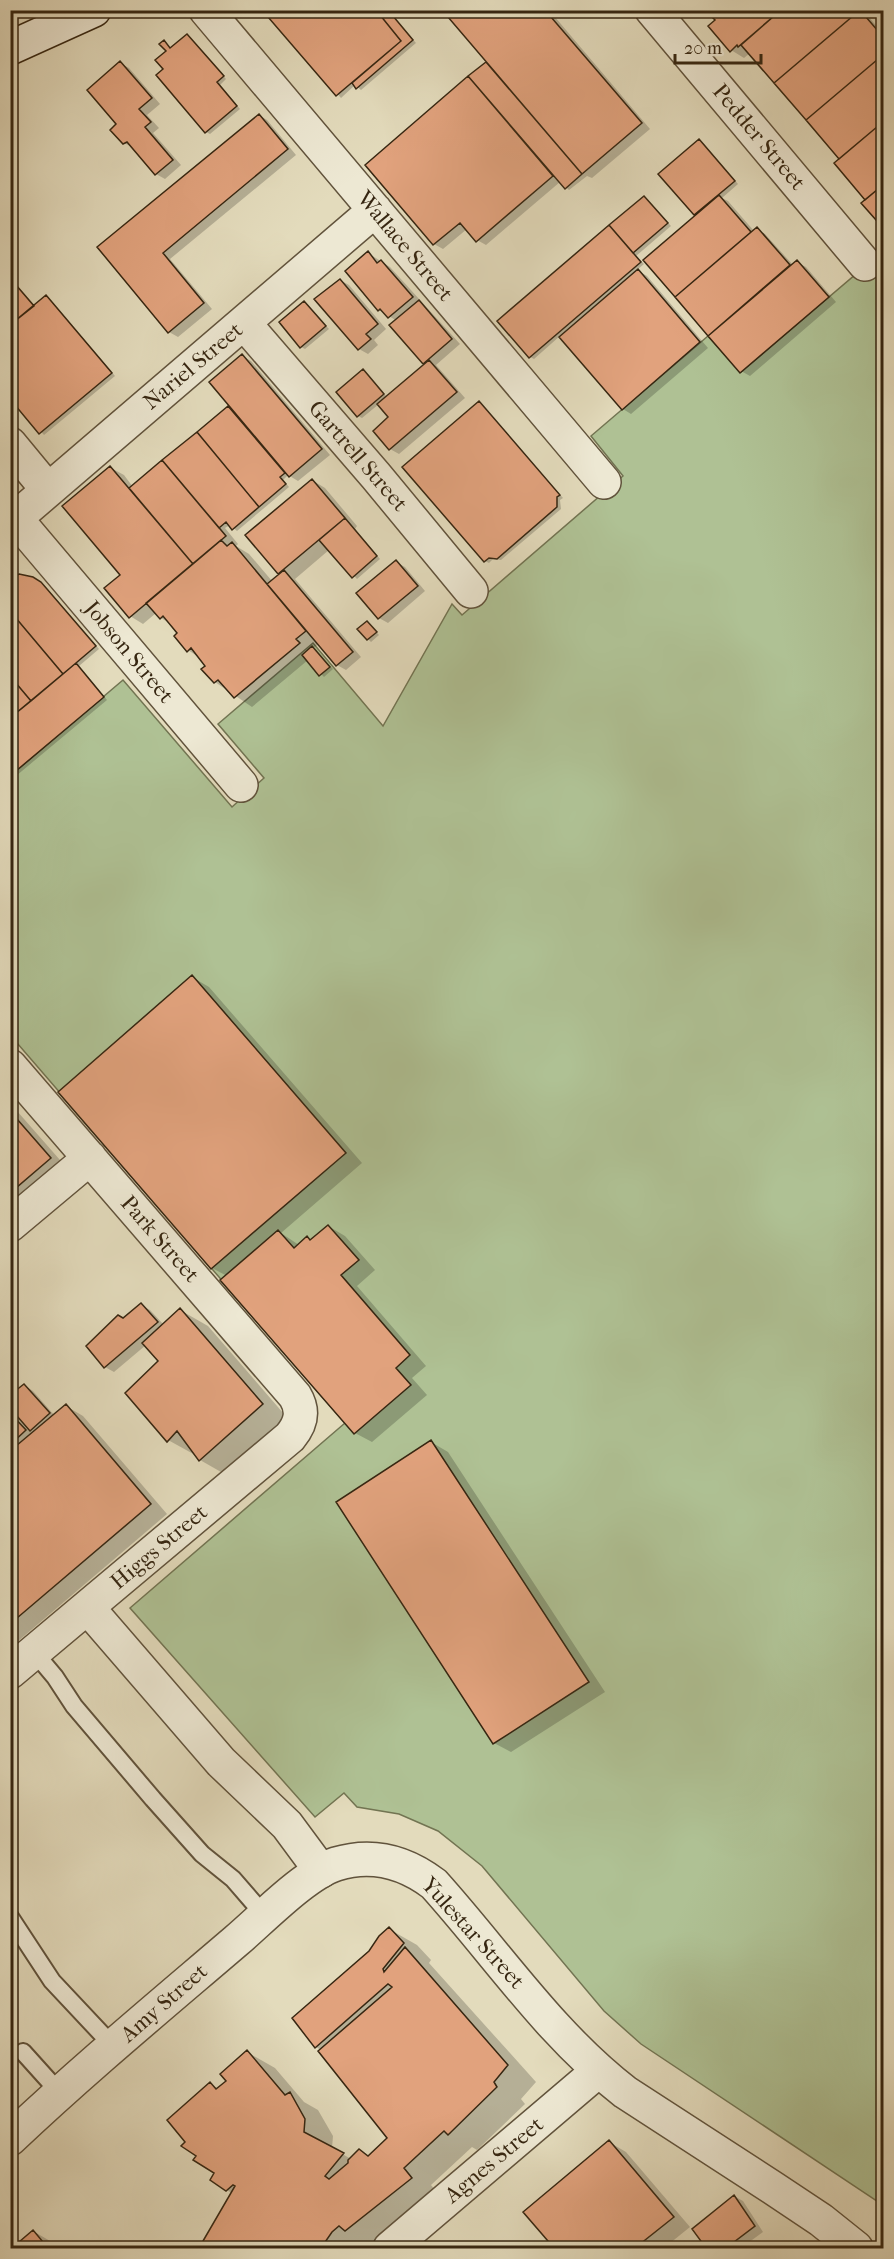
<svg xmlns="http://www.w3.org/2000/svg" width="894" height="2259" font-family="'IM FELL French Canon',serif">
<style>
.green{fill:#afc194;stroke:#727452;stroke-width:1.5}
.shadow{fill:#0003}
.building{fill:#e1a27d;stroke:#362611;stroke-width:1.5}
.lines{fill:none;stroke-linecap:round;stroke-linejoin:round}
.service-casing{stroke:#61533c;stroke-width:20}
.minor-casing{stroke:#61533c;stroke-width:36}
.tertiary-casing{stroke:#61533c;stroke-width:36}
.secondary-casing{stroke:#362611;stroke-width:36}
.service{stroke:#ede8d3;stroke-width:16}
.minor{stroke:#ede8d3;stroke-width:33}
.tertiary{stroke:#ede8d3;stroke-width:33}
.secondary{stroke:#ede8d3;stroke-width:33}
.labels{text-anchor:middle;dominant-baseline:central;stroke-width:4.5;stroke-linejoin:round;paint-order:stroke}
.street-label{font-size:22px;fill:#362611;stroke:#ede8d3}
</style>
<rect width="100%" height="100%" fill="#e3dbbc"/>
<filter id="stains"><feTurbulence type="fractalNoise" baseFrequency=".00333" numOctaves="4"/><feColorMatrix values="0 0 0 0 .2 0 0 0 0 .09 0 0 0 0 .02 0 0 0 .5 -.17"/></filter>
<radialGradient id="worn" r=".72"><stop offset=".6" stop-color="#630" stop-opacity="0"/><stop offset="1" stop-color="#630" stop-opacity=".3"/></radialGradient>
<path class="green" d="M883,251v1954l-242,-161 -37,-33 -122,-145 -44,-35 -39,-17 -42,-7 -13,-14 -29,24 -185,-209 215,-185 -334,-387 -1,-260 113,-96 109,127 32,-29 -46,-54 95,-81 70,83 69,-122 10,11 161,-139 -32,-40 117,-100 33,36z"/>
<path class="shadow" d="M264,10h124l28,33 -55,47 -6,-5 -14,13z
M444,10h105l101,119 -58,49 -5,-2 -18,14 -9,-8 -74,63 -9,-5 -10,-11 -24,20 -9,-5 -67,-79 121,-103z
M698,10h165l21,25v192l-43,-68 -91,-106 -6,5 -13,-8 -19,-36 -4,3z
M187,35l39,44 -6,6 20,24 -30,25 -4,-2 -41,-62 3,-18 -4,-10 7,7z
M120,63l9,5 31,36 -13,11 12,13 -6,5 28,32 -16,14 -9,-5 -22,-26 -10,-5 -6,-18z
M259,115l8,5 29,35 -126,104 42,50 -34,28 -9,-5 -70,-85z
M703,143l35,41 -16,14 6,3 26,30 3,-2 8,5 28,31 4,-3 9,5 30,35 -86,74 -9,-5 -96,-111 52,-45 -37,-41z
M644,197l27,29 -35,30 8,8 -7,6 10,6 61,72 -77,66 -8,-5 -63,-73 -26,23 -4,-2z
M368,253l22,14 70,77 -24,21 29,33 -66,56 -9,-5 1,-31 -12,-14 -17,14 -4,-2 5,-45 24,26 38,-32 -33,-40 5,-4 -18,-11z
M10,277l25,29 11,-9 4,3 65,76 -71,59 -34,-38z
M340,280l9,5 37,44 -12,11 4,5 -10,9 -9,-5 -43,-50z
M304,303l25,26 -24,20 -4,-2z
M242,356l9,5 79,94 -32,26 -10,-6 -5,5 6,7 -52,44 -7,-6 -5,3 13,16 -2,2 13,8 23,27 9,-7 -33,-39 64,-55 13,8 32,38 -2,3 25,30 -23,20 -28,-29 -34,29 66,78 -15,13 -9,-5 -18,-21 -6,4 20,21 -9,8 -16,-17 -56,47 -37,-25 -7,-16 -8,-8 -12,-8 -8,-17 -7,-8 -12,-7 -5,-5 -13,11 -13,-8 -8,-41 -11,-107 13,7 9,12 98,-81z
M479,402l84,96 -3,2 1,9 -60,51 -8,-1 -4,4 -4,-2z
M396,562l9,5 20,24 -37,32 -9,-5z
M33,578l12,8 54,63 -20,17 28,34 -97,81v-198z
M367,622l12,13 -8,7 -3,-3z
M192,977l17,10 153,176 -81,70 18,12 8,-7 5,3 16,-15 17,10 30,34 -18,16 69,80 -14,12 15,17 -55,47 -17,-9 -128,-157 -15,-8 -152,-176z
M10,1103l57,65 -57,49z
M141,1305l9,5 14,15 16,-15 28,16 82,95 -62,55 -28,-16 -3,-4 -29,-16 -8,-79 -14,-16 -32,27 -9,-5 18,-48z
M24,1385l9,6 22,25 11,-10 17,10 84,98 -157,134v-251z
M431,1442l17,10 157,240 -94,60 -17,-9z
M389,1929l28,16 14,15 -2,3 107,119 -15,17 4,5 -48,46 -5,-3 -41,38 8,10 -65,51 -7,-4 -7,6h-150l-6,-7 29,-47 -6,-4 -11,-17 -29,-31 23,-58 9,5 9,-8 19,-29 28,16 29,34 14,8 15,26 -1,12 19,11 8,-8 11,6 19,-18 -68,-89 -5,-3 54,-95z
M609,2142l17,10 64,75 -26,21h-108l-31,-36z
M734,2196l9,5 20,31 -22,16h-33l-14,-18z
M33,2231l29,17h-47z"/>
<path class="building" d="M262,10h114l25,31 -65,55z
M376,10h12l25,30 -57,49 -4,-6 49,-42z
M442,10h103l97,113 -60,51z
M718,10h63l-43,37 -1,-2 -7,7 -22,-26 7,-6 -4,-4z
M781,10h79l-86,73 -33,-38z
M860,10l24,28v16l-78,66 -32,-37z
M187,34l37,42 -7,6 20,24 -32,27 -49,-58 7,-6 -8,-9 11,-9 -7,-7 5,-4 6,8z
M884,54v67l-45,38 -33,-39z
M120,61l32,37 -13,11 12,13 -6,5 28,33 -18,15 -28,-33 -4,2 -13,-14 6,-6 -29,-34z
M486,62l96,112 -17,15 -97,-113z
M468,76l85,100 -77,66 -16,-19 -27,22 -68,-80z
M259,114l29,35 -125,104 41,50 -36,30 -71,-86z
M884,121v63l-19,16 -31,-37z
M699,139l36,42 -41,34 -36,-41z
M884,184v45l-23,-26z
M719,195l32,37 -76,65 -32,-37z
M644,196l24,27 -35,30 -24,-28z
M609,225l32,37 -112,96 -32,-37z
M757,227l33,38 -82,71 -33,-39z
M368,251l9,12 4,-3 32,37 -25,21 -8,-9 -2,2 -33,-40z
M797,260l32,37 -89,76 -32,-37z
M638,269l62,73 -78,68 -63,-73z
M10,278l24,28 -24,19z
M340,279l38,45 -12,10 5,5 -13,11 -44,-51z
M46,295l66,78 -73,61 -29,-35v-74z
M419,300l33,39 -29,25 -34,-39z
M304,301l22,25 -26,22 -21,-26z
M242,354l80,95 -33,28 -80,-95z
M429,360l28,32 -68,58 -16,-19 15,-14 -11,-13z
M363,369l21,25 -27,23 -21,-25z
M479,401l81,94 -3,2v10l-60,52 -8,-1 -5,4 -82,-95z
M228,406l57,67 -5,4 6,7 -27,23 -62,-75z
M197,432l62,75 -27,23 -6,-8 -7,6 -57,-68z
M162,460l64,76 -33,28 -64,-76z
M110,466l83,98 -64,54 -25,-30 16,-13 -58,-69z
M312,479l33,39 -67,56 -33,-39z
M345,518l32,38 -25,22 -33,-38z
M221,540l6,6 5,-4 74,89 -10,8 4,4 -66,55 -16,-18 -4,3 -13,-14 4,-3 -14,-18 -4,4 -13,-16 3,-3 -14,-17 -3,3 -14,-16z
M396,560l22,26 -40,33 -22,-26z
M284,570l69,82 -17,14 -69,-82z
M19,574l14,3 8,5 55,64 -33,28 -53,-63v-30z
M10,611l53,63 -32,27 -21,-25z
M367,621l10,11 -10,8 -10,-11z
M312,646l18,21 -11,9 -17,-21z
M76,663l28,34 -94,79v-58z
M10,676l21,25 -21,17z
M192,975l154,178 -135,116 -153,-177z
M10,1111l41,47 -41,35z
M328,1225l31,35 -18,15 69,80 -14,13 15,17 -57,49 -134,-154 58,-50 16,18 13,-12 3,4z
M141,1303l17,19 -54,46 -18,-22 32,-31 5,3z
M180,1308l83,96 -64,57 -22,-30 -10,11 -42,-49 33,-32 -16,-18z
M24,1384l26,29 -20,18 -20,-23v-13z
M66,1404l85,100 -141,120v-173z
M10,1413l16,17 -16,15z
M431,1440l158,242 -96,62 -157,-242z
M389,1927l15,16 -21,26 1,3 21,-25 103,118 -14,17 3,5 -49,48 -4,-4 -40,37 8,10 -67,53 -6,-5 -7,6 -11,16h-112l-6,-7 32,-55 -2,-1 -7,6 -16,-11 4,-7 -21,-13 3,-4 -15,-10 4,-4 -18,-22 43,-38 6,7 10,-8 -6,-7 27,-24 38,45 5,-3 15,27 -1,13 40,21 -19,23 4,3 19,-16v-3l11,-11 9,7 19,-18 -69,-87 74,-64 -4,-3 -73,64 -23,-30 77,-67 10,-15z
M609,2140l65,77 -39,31h-81l-31,-36z
M734,2195l21,31 -29,22h-20l-14,-19z
M33,2230l15,18h-36z"/>
<g class="lines">
<g class="service-casing">
<path id="service" d="M34,1652l21,25 19,29 79,93 49,55 31,25 32,37
M10,1917l42,64 61,65
M23,2052l36,40"/>
</g>
<g class="minor-casing">
<path id="minor" d="M206,10l398,472
M652,10l213,254
M244,323l132,153 95,115
M10,444l38,46
M16,519l225,266
M10,523l365,-313
M10,1066l285,330c9,15 6,28 -5,41l-280,235
M10,1225l80,-67
M88,1608l133,154 66,63 34,46
M390,2248l208,-177"/>
</g>
<g class="tertiary-casing">
<path id="tertiary" d="M10,2139c73,-69 150,-133 226,-198 26,-22 69,-67 100,-77 36,-11 69,-2 98,20 63,70 116,150 191,208l148,96 48,32 35,28"/>
</g>
<g class="secondary-casing">
<path id="secondary" d="M10,48l84,-38"/>
</g>
<use href="#service" class="service"/>
<use href="#minor" class="minor"/>
<use href="#tertiary" class="tertiary"/>
<use href="#secondary" class="secondary"/>
</g>
<g class="labels">
<g class="street-label">
<text transform="translate(759 137) rotate(50)">Pedder Street</text>
<text transform="translate(405 246) rotate(50)">Wallace Street</text>
<text transform="translate(193 366) rotate(-40)">Nariel Street</text>
<text transform="translate(358 456) rotate(49)">Gartrell Street</text>
<text transform="translate(129 652) rotate(50)">Jobson Street</text>
<text transform="translate(160 1239) rotate(49)">Park Street</text>
<text transform="translate(159 1547) rotate(-40)">Higgs Street</text>
<text transform="translate(473 1933) rotate(48)">Yulestar Street</text>
<text transform="translate(164 2003) rotate(-41)">Amy Street</text>
<text transform="translate(494 2160) rotate(-40)">Agnes Street</text>
</g>
</g>
<rect width="894" height="2259" fill="none" stroke="#e3dbbc" stroke-width="36"/>
<rect x="12" y="12" width="870" height="2235" fill="none" stroke="#362611" stroke-width="3"/>
<rect x="18" y="18" width="858" height="2223" fill="none" stroke="#362611" stroke-width="1.5"/>
<path d="M675 54v9h86v-9" fill="none" stroke="#362611" stroke-width="3"/>
<text x="684" y="54" font-size="18" fill="#362611" stroke="#ede8d3" stroke-width="4.5" paint-order="stroke">20 m</text>
<rect width="100%" height="100%" filter="url(#stains)"/>
<rect width="100%" height="100%" fill="url(#worn)"/>
</svg>
